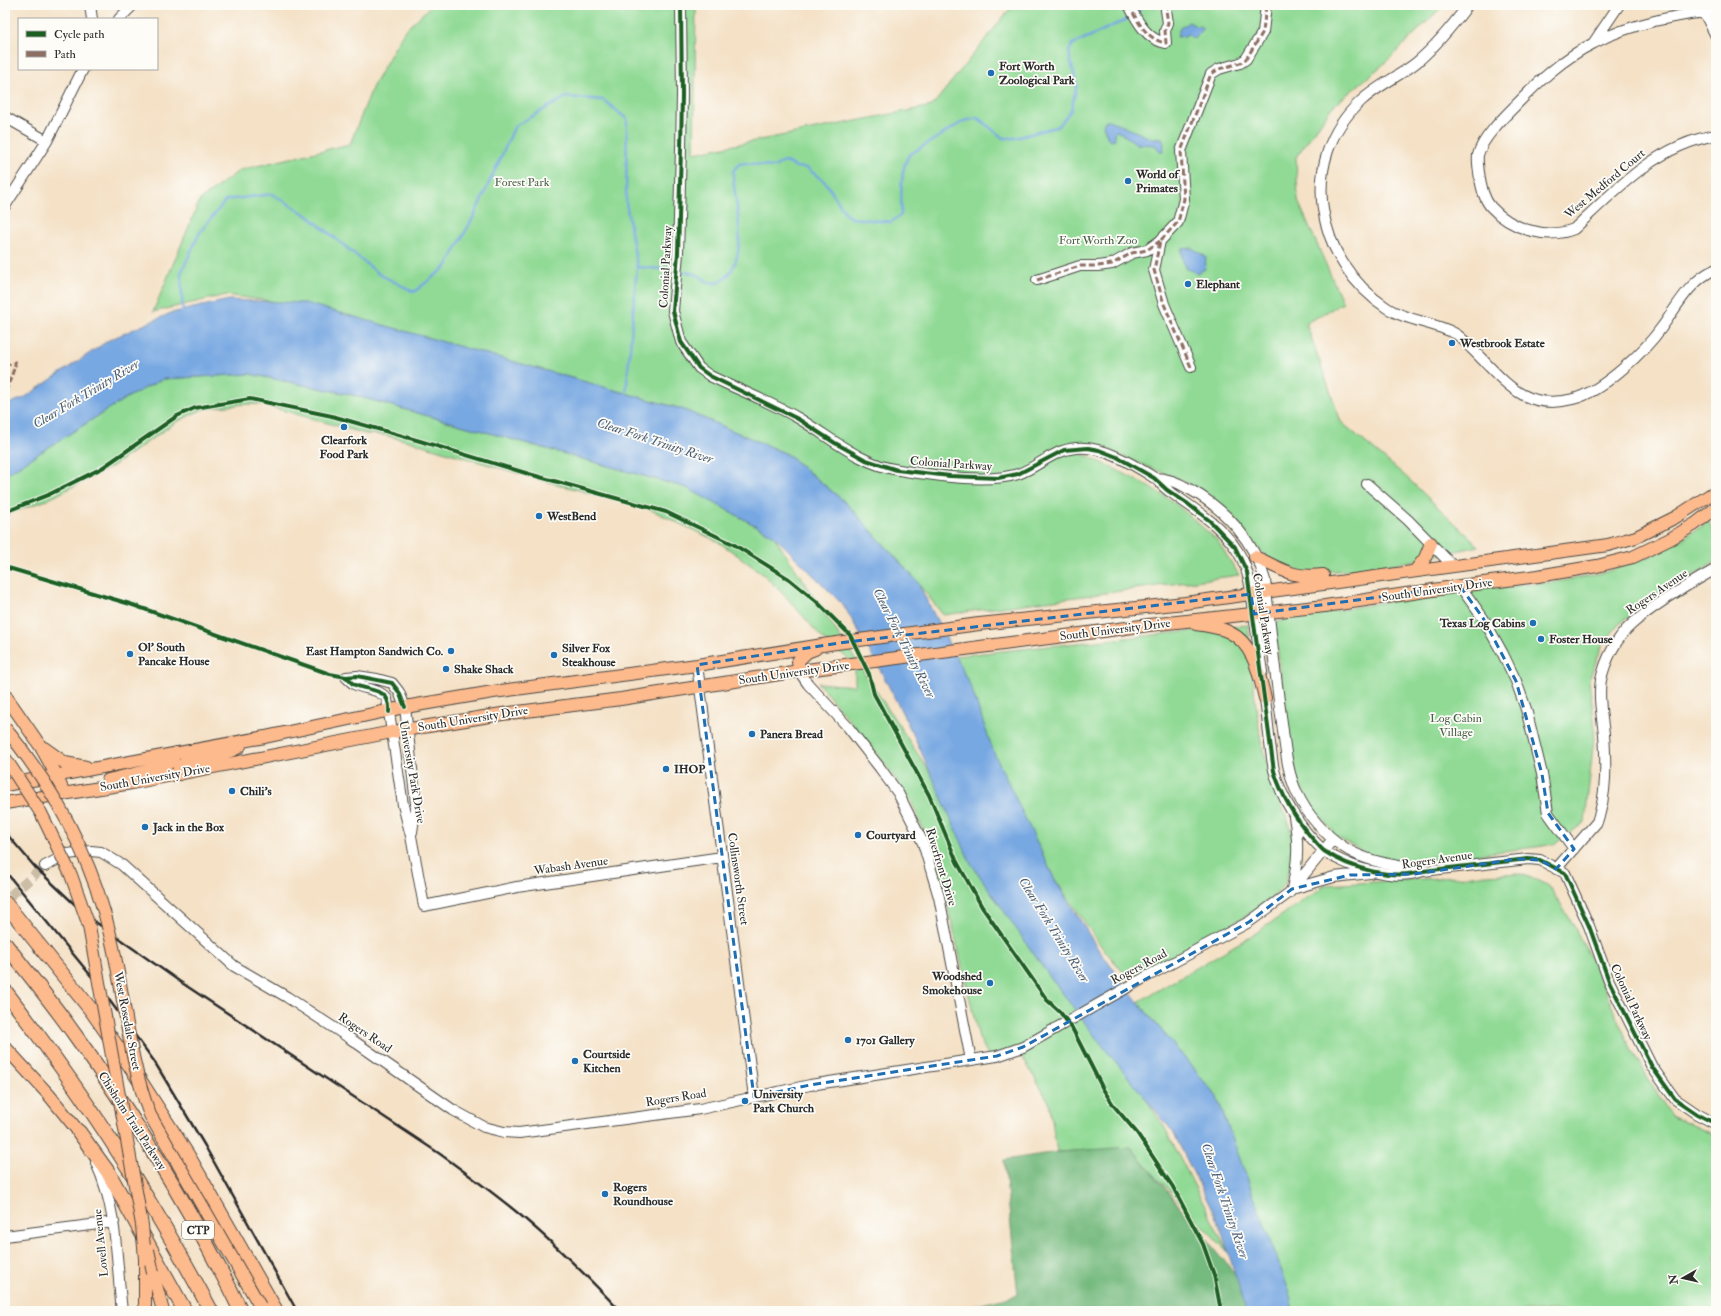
<svg xmlns="http://www.w3.org/2000/svg" width="1721" height="1316" font-family="'IM FELL Double Pica',serif">
<style>
.green{fill:#91da95;stroke:#5e8260}
.forest{fill:#74ba7e;stroke:#507254}
.water{fill:#78a8e2;stroke:#526a86}
.lines{fill:none;stroke-linecap:round;stroke-linejoin:round}
.stream{stroke:#78a8e2;stroke-width:2.5}
.minor-tunnel{stroke:#ccbda7;stroke-width:10;stroke-dasharray:10 5;stroke-linecap:butt}
.minor-casing{stroke:#494642;stroke-width:12}
.major-casing{stroke:#494642;stroke-width:14}
.highway-casing{stroke:#494642;stroke-width:16}
.minor{stroke:#fff;stroke-width:10}
.major{stroke:#fcba8d;stroke-width:12}
.highway{stroke:#fcba8d;stroke-width:14}
.rail{stroke:#2b2b2b;stroke-width:2.5}
.major-bridge-casing{stroke:#494642;stroke-width:14;stroke-linecap:butt}
.major-bridge{stroke:#fcba8d;stroke-width:12}
.quiet{stroke:#8d6e63;stroke-width:3;stroke-dasharray:6 3;stroke-linecap:butt}
.cycleway-casing{stroke:#fdfcf7;stroke-width:6}
.cycleway{stroke:#1b5e20;stroke-width:4}
.marked{fill:none;stroke:#1f6fb2;stroke-width:3;stroke-dasharray:8 5;stroke-linejoin:round}
.poi-dot{fill:#1f6fb2;stroke:#fdfcf7;stroke-width:1.5}
.labels{text-anchor:middle;dominant-baseline:central;stroke-width:3.5;stroke-linejoin:round;paint-order:stroke}
.shield{fill:#fdfcf7;stroke:#6a6a68;stroke-width:1}
.shield-label{font-size:11px;font-weight:bold;fill:#2b2b2b}
.poi-label{font-size:12px;font-weight:bold;fill:#2b2b2b;stroke:#fdfcf7;text-anchor:start}
.park-label{font-size:12px;fill:#4a604b;stroke:#fdfcf7}
.street-label{font-size:12px;fill:#2b2b2b;stroke:#fdfcf7}
.water-label{font-size:13px;font-style:italic;fill:#4a5d74;stroke:#fdfcf7}
</style>
<rect width="100%" height="100%" fill="#fdfcf7"/>
<filter id="ink" filterUnits="userSpaceOnUse"><feTurbulence type="fractalNoise" baseFrequency=".025" numOctaves="2"/><feDisplacementMap in="SourceGraphic" scale="8" xChannelSelector="R" yChannelSelector="G"/><feConvolveMatrix kernelMatrix="1 2 1 2 8 2 1 2 1" color-interpolation-filters="sRGB"/></filter>
<filter id="wash" filterUnits="userSpaceOnUse"><feTurbulence type="fractalNoise" baseFrequency=".012" numOctaves="4" result="noise"/><feDisplacementMap in="SourceGraphic" scale="16" xChannelSelector="R" yChannelSelector="G"/><feGaussianBlur stdDeviation="0.9" result="paint"/><feColorMatrix in="noise" values="0 0 0 0 0 0 0 0 0 0 0 0 0 0 0 0 0 1.4 0 .05"/><feComposite in="paint" operator="in"/></filter>
<g filter="url(#wash)">
<rect width="100%" height="100%" fill="#f4e1c6"/>
<path class="green" d="M432,5h264l-2,148 238,-47 81,-101h431l-59,58 -53,44 -36,50 2,44 45,102 -37,20 35,99 63,53 75,71 -67,15 -59,9 -49,3 -37,-16 -10,-10 -24,-31 -32,-26 -24,-12 -29,-11 -57,-24h-18l-12,4 27,9 27,13 35,18 25,16 42,37 22,35 -296,40 -34,-43 -63,-69 -59,-49 -105,-45 -361,-101 -95,-13 -73,17 47,-112 40,-30 110,-26 23,-58 31,-55z
M250,374l103,21 334,93 86,47 392,593 63,124 -83,-87 -14,-17 -74,4 -8,-50 -28,-47 -28,9 -14,-26 -41,-173 -26,-62 -32,-46 -62,-74 37,3v-22l-33,-26 -33,-38 -25,-25 -27,-20 -20,-14 -70,-33 -106,-28 -129,-38 -27,-7 -19,-1 -105,-30h-17l-41,5 -27,13 -63,44 -66,34 -42,15v-40l121,-77 37,-19z
M1709,521l7,21v20l-42,24 -55,38 -17,22 -13,34 6,48 -10,94 -30,22 -19,3 -118,15 -25,-1 -23,-5 -33,-19 -27,-33 -13,-24 -10,-51 -12,-104 5,-4c57,-10 115,-22 173,-30 51,-7 107,-5 156,-20 38,-11 68,-27 100,-50z
M1248,625l7,74 6,43 12,43 18,43 3,13 -2,20 -8,24 -10,11 -23,17 -50,29 -72,37 -28,-33 -47,-68 -62,-124 -37,-98z
M1519,873l29,12 25,39 21,42 38,85 39,65 45,20v175h-424l-75,-214 -79,-95 118,-69 70,-48z"/>
<path class="forest" d="M1131,1147l127,155 -1,9h-303l64,-16 -14,-135 53,-8z"/>
<path class="water" d="M1189,22l8,5 3,-1 3,2 -9,11 -7,-5 -2,2 -8,1 3,-9z
M1109,120l41,18h12l2,6 -1,7h-3l-5,-6 -18,-1 -16,-11 -5,-2 -2,2 1,7 -4,1 -3,-2 -5,-14 2,-4z
M1192,248l14,9 -1,12 -8,4 -10,-4 -5,-10v-10z
M229,300l76,3 377,106 105,45 59,49 71,78 54,106 23,66 60,125 44,71 40,53 79,95 75,202v12h-47v-5l-25,-80 -47,-94 -76,-93 -55,-73 -72,-104 -55,-124 -33,-65 -38,-67 -71,-71 -86,-47 -334,-93 -103,-21 -87,5 -37,19 -121,77v-70l19,-7 85,-58 62,-27z"/>
<g class="lines">
<path class="stream" d="M1136,14l8,-9
M679,271c11,2 21,2 28,11l11,1c3,-2 8,-5 10,-8 20,-23 8,-69 5,-97v-7l6,-7c12,-3 24,3 36,3l4,-3 6,-2 6,2 5,3 11,1 19,15 20,31 5,4 40,4 10,-7c1,-19 -2,-43 8,-60l55,-34 14,-3 25,20h13l43,-12 12,-16 6,-25 -7,-26 -1,-8 4,-7 59,-27
M183,314l-2,-41 19,-41 26,-32 46,-6 36,22 71,58 35,18 32,-25 29,-53 40,-88 51,-29 37,3 24,19 -1,83 11,65
M626,394l11,-127 37,3"/>
</g>
</g>
<g filter="url(#ink)">
<g class="lines">
<path class="minor-tunnel" d="M10,896l35,-30"/>
<g class="minor-casing">
<path id="minor" d="M90,5l2,14
M681,5l1,90 -1,54 -3,104 -5,58 8,31 18,26 11,8c29,14 60,26 88,42 32,19 63,47 101,52 32,5 88,14 119,4 20,-7 35,-24 58,-26 27,-2 55,15 77,29 6,4 10,10 16,14 26,19 58,37 73,68 8,16 9,34 12,52 2,20 5,41 8,61
M1129,5c8,16 18,35 37,38l-1,-12 3,-8 -2,-13 3,-5
M1468,5c-15,20 -31,40 -51,57 -17,14 -39,23 -56,39 -65,59 -45,161 26,207 20,13 46,14 67,25 7,3 13,11 18,16 32,31 51,63 101,50 29,-7 72,-48 89,-72 16,-22 28,-47 54,-58
M1695,5l12,13 9,18
M1716,10c-41,6 -85,13 -122,33 -31,15 -57,40 -80,64 -12,12 -32,32 -36,48 -1,7 1,17 2,24 2,10 4,20 11,28 20,22 55,33 83,22 41,-39 83,-84 142,-94
M119,19l14,-14
M1594,42l25,-37
M5,117l42,24
M5,206l42,-65 36,-72
M1037,280l43,-14h18l14,-2 20,-11 15,-3 13,-9
M1191,367l-27,-63 -10,-34 6,-29 18,-19 6,-23 -3,-48 30,-77 8,-5 21,-6 6,-4 17,-27 3,-27
M1154,478c6,0 12,1 18,3 7,2 13,6 19,9 34,19 64,52 74,90 5,46 10,91 16,136 4,26 5,54 16,77 10,22 28,42 48,55 15,10 36,15 54,18 9,1 16,2 24,5
M1367,484l41,36 45,46
M1460,586l23,32 20,36 13,27 10,28 16,65 6,39 26,36
M697,665l57,432
M799,671l9,13 40,43 32,41 18,25 25,50 16,54 32,163
M346,677c2,2 5,5 8,7 11,6 25,4 33,15l16,106 8,31 13,70 93,-19 205,-30
M346,677l11,-1 20,3 15,4 7,9 6,15 11,97 -4,28
M1264,692c4,26 5,53 10,78 7,28 27,60 48,79 9,8 30,17 41,20 20,5 40,9 60,2l105,-12 12,1 25,13 24,53 20,55 43,86 23,32 22,15 19,10
M1294,817c5,26 4,45 -2,72l42,-12 36,-4
M45,866l23,-12 23,-3 10,1 21,13 112,101 53,31 61,40 105,73 31,17 20,5 15,1 181,-24 110,-24 187,-29 26,-9 121,-69 105,-56 40,-29 44,-54
M1556,869l41,-47c10,-28 9,-59 7,-88 -2,-17 -6,-37 -3,-54 4,-20 16,-43 31,-56 23,-20 57,-40 84,-55
M96,1163c22,47 20,98 26,148
M5,1236l109,-14"/>
</g>
<g class="major-casing">
<path id="major" d="M1255,557c27,12 37,22 68,18
M1415,571l10,-13 6,-15
M1196,624c11,2 23,3 33,8 25,12 30,42 36,66
M799,671l-1,-10 9,-9 8,-3
M5,695l36,52 16,29 7,18
M44,748l21,15 21,4
M180,774l-1,-6c6,-11 47,-11 61,-22
M108,780l56,-13 6,-5 6,-9
M5,785l260,-48 140,-30 88,-15 204,-27 132,-21 150,-20 206,-21 423,-58 28,-8 40,-20 40,-26
M5,803l127,-20 260,-51 110,-18 119,-15 178,-28 181,-24 169,-22 176,-19 135,-20 78,-10 59,-10 36,-9 37,-18 25,-15 21,-16
M5,1047l44,48 30,37
M153,1273l10,38
M145,1311v-52"/>
</g>
<g class="highway-casing">
<path id="highway" d="M5,903l87,108 39,56 57,89 88,155
M5,944c24,30 48,60 70,91 63,87 119,180 166,276
M5,991c77,100 147,208 206,320
M79,1132l29,40 77,139"/>
</g>
<use href="#minor" class="minor"/>
<use href="#major" class="major"/>
<use href="#highway" class="highway"/>
<path class="rail" d="M5,832l30,35 52,49 92,65 261,173c29,21 58,42 85,65 34,29 65,60 95,92
M5,871l91,111 58,79 51,85 92,165"/>
<g class="major-bridge-casing">
<path id="major-bridge" d="M5,728c50,61 88,133 106,210 14,59 17,120 39,177l110,191
M5,758l36,55 30,62 18,51 53,299 3,34
M148,1250l5,23"/>
</g>
<use href="#major-bridge" class="major-bridge"/>
<path class="quiet" d="M1129,5c8,16 18,35 37,38l-1,-12 3,-8 -2,-13 3,-5
M1037,280l43,-14h18l14,-2 20,-11 15,-3 13,-9
M5,366l10,-4v4l-10,28
M1191,367l-27,-63 -10,-34 6,-29 18,-19 6,-23 -3,-48 30,-77 8,-5 21,-6 6,-4 17,-27 3,-27"/>
<g class="cycleway-casing">
<path id="cycleway" d="M681,5l1,90 -1,54 -3,104 -5,58 8,31 18,26 11,8 88,43 37,24 31,17 31,10 53,6 48,2 20,-4 46,-24 24,-2 11,2 18,7 37,21 13,12 21,14 22,17 25,26 12,25 27,199c8,25 20,46 37,66 4,4 8,10 13,14 25,17 69,30 99,20l105,-12 12,1 25,13 24,53 20,55 43,86 23,32 22,15 19,10
M5,512l43,-17 54,-27 75,-52 18,-8 55,-9 82,17 88,25 109,33 137,38 67,32 56,35 27,22 34,34 19,39 5,20 55,101 28,67 25,45 65,93 13,12 12,16 31,61 11,17 23,27 36,54 30,57 11,31 7,36
M5,567l125,37 200,70 16,3 11,-1 35,7 7,9 6,15
M346,677c2,2 5,5 7,7 15,8 38,2 36,28"/>
</g>
<use href="#cycleway" class="cycleway"/>
</g>
</g>
<path class="marked" d="M1460,586l23,32 33,63 26,93 6,39 26,36 -18,20 -16,-9 -23,-1 -103,15 -64,1 -58,14 -43,33 -226,125 -26,9 -187,29 -56,12 -57,-432 142,-22 412,-49 3,20z"/>
<g class="poi-dot">
<circle cx="991" cy="73" r="4"/>
<circle cx="1128" cy="181" r="4"/>
<circle cx="1188" cy="284" r="4"/>
<circle cx="1452" cy="343" r="4"/>
<circle cx="344" cy="427" r="4"/>
<circle cx="539" cy="516" r="4"/>
<circle cx="1533" cy="623" r="4"/>
<circle cx="1541" cy="639" r="4"/>
<circle cx="451" cy="651" r="4"/>
<circle cx="130" cy="654" r="4"/>
<circle cx="554" cy="655" r="4"/>
<circle cx="446" cy="669" r="4"/>
<circle cx="752" cy="734" r="4"/>
<circle cx="666" cy="769" r="4"/>
<circle cx="232" cy="791" r="4"/>
<circle cx="145" cy="827" r="4"/>
<circle cx="858" cy="835" r="4"/>
<circle cx="990" cy="983" r="4"/>
<circle cx="848" cy="1040" r="4"/>
<circle cx="575" cy="1061" r="4"/>
<circle cx="745" cy="1101" r="4"/>
<circle cx="605" cy="1194" r="4"/>
</g>
<g class="labels">
<rect class="shield" x="182" y="1221" width="32" height="18" rx="3"/>
<g class="shield-label">
<text x="198" y="1230">CTP</text>
</g>
<g class="poi-label">
<text x="999" y="66">Fort Worth<tspan x="999" dy="14">Zoological Park</tspan></text>
<text x="1136" y="174">World of<tspan x="1136" dy="14">Primates</tspan></text>
<text x="1196" y="284">Elephant</text>
<text x="1460" y="343">Westbrook Estate</text>
<text x="344" y="440" text-anchor="middle">Clearfork<tspan x="344" dy="14">Food Park</tspan></text>
<text x="547" y="516">WestBend</text>
<text x="1525" y="623" text-anchor="end">Texas Log Cabins</text>
<text x="1549" y="639">Foster House</text>
<text x="138" y="647">Ol' South<tspan x="138" dy="14">Pancake House</tspan></text>
<text x="562" y="648">Silver Fox<tspan x="562" dy="14">Steakhouse</tspan></text>
<text x="443" y="651" text-anchor="end">East Hampton Sandwich Co.</text>
<text x="454" y="669">Shake Shack</text>
<text x="760" y="734">Panera Bread</text>
<text x="674" y="769">IHOP</text>
<text x="240" y="791">Chili's</text>
<text x="153" y="827">Jack in the Box</text>
<text x="866" y="835">Courtyard</text>
<text x="982" y="976" text-anchor="end">Woodshed<tspan x="982" dy="14">Smokehouse</tspan></text>
<text x="856" y="1040">1701 Gallery</text>
<text x="583" y="1054">Courtside<tspan x="583" dy="14">Kitchen</tspan></text>
<text x="753" y="1094">University<tspan x="753" dy="14">Park Church</tspan></text>
<text x="613" y="1187">Rogers<tspan x="613" dy="14">Roundhouse</tspan></text>
</g>
<g class="park-label">
<text x="522" y="182">Forest Park</text>
<text x="1098" y="240">Fort Worth Zoo</text>
<text x="1456" y="718">Log Cabin<tspan x="1456" dy="14">Village</tspan></text>
</g>
<g class="street-label">
<text transform="translate(1605 184) rotate(-40)">West Medford Court</text>
<text transform="translate(666 267) rotate(-87)">Colonial Parkway</text>
<text transform="translate(951 464) rotate(4)">Colonial Parkway</text>
<text transform="translate(1437 590) rotate(-8)">South University Drive</text>
<text transform="translate(1657 592) rotate(-34)">Rogers Avenue</text>
<text transform="translate(1263 614) rotate(81)">Colonial Parkway</text>
<text transform="translate(1115 630) rotate(-7)">South University Drive</text>
<text transform="translate(794 673) rotate(-8)">South University Drive</text>
<text transform="translate(473 719) rotate(-9)">South University Drive</text>
<text transform="translate(412 772) rotate(80)">University Park Drive</text>
<text transform="translate(155 778) rotate(-10)">South University Drive</text>
<text transform="translate(1437 860) rotate(-8)">Rogers Avenue</text>
<text transform="translate(571 866) rotate(-8)">Wabash Avenue</text>
<text transform="translate(941 867) rotate(73)">Riverfront Drive</text>
<text transform="translate(738 879) rotate(82)">Collinsworth Street</text>
<text transform="translate(1139 967) rotate(-28)">Rogers Road</text>
<text transform="translate(1631 1002) rotate(65)">Colonial Parkway</text>
<text transform="translate(127 1021) rotate(79)">West Rosedale Street</text>
<text transform="translate(365 1033) rotate(34)">Rogers Road</text>
<text transform="translate(676 1098) rotate(-9)">Rogers Road</text>
<text transform="translate(132 1121) rotate(57)">Chisholm Trail Parkway</text>
<text transform="translate(101 1243) rotate(-96)">Lovell Avenue</text>
</g>
<g class="water-label">
<text transform="translate(86 394) rotate(-31)">Clear Fork Trinity River</text>
<text transform="translate(655 441) rotate(18)">Clear Fork Trinity River</text>
<text transform="translate(904 643) rotate(63)">Clear Fork Trinity River</text>
<text transform="translate(1054 930) rotate(58)">Clear Fork Trinity River</text>
<text transform="translate(1225 1201) rotate(71)">Clear Fork Trinity River</text>
</g>
</g>
<rect width="1721" height="1316" fill="none" stroke="#fdfcf7" stroke-width="20"/>
<rect x="18" y="18" width="140" height="52" fill="#fdfcf7" stroke="#a9a8a5"/>
<rect x="26" y="31" width="20" height="6" fill="#1b5e20" stroke="#a9a8a5"/>
<text x="54" y="38" font-size="12" fill="#2b2b2b">Cycle path</text>
<rect x="26" y="51" width="20" height="6" fill="#8d6e63" stroke="#a9a8a5"/>
<text x="54" y="58" font-size="12" fill="#2b2b2b">Path</text>
<g transform="translate(1683 1278) rotate(262)" stroke="#fdfcf7" stroke-width="3" paint-order="stroke">
<path d="M0-3L7 15L0 10L-7 15Z" fill="#2b2b2b"/>
<text y="-6" font-size="11" font-weight="bold" text-anchor="middle" fill="#2b2b2b">N</text>
</g>
</svg>
